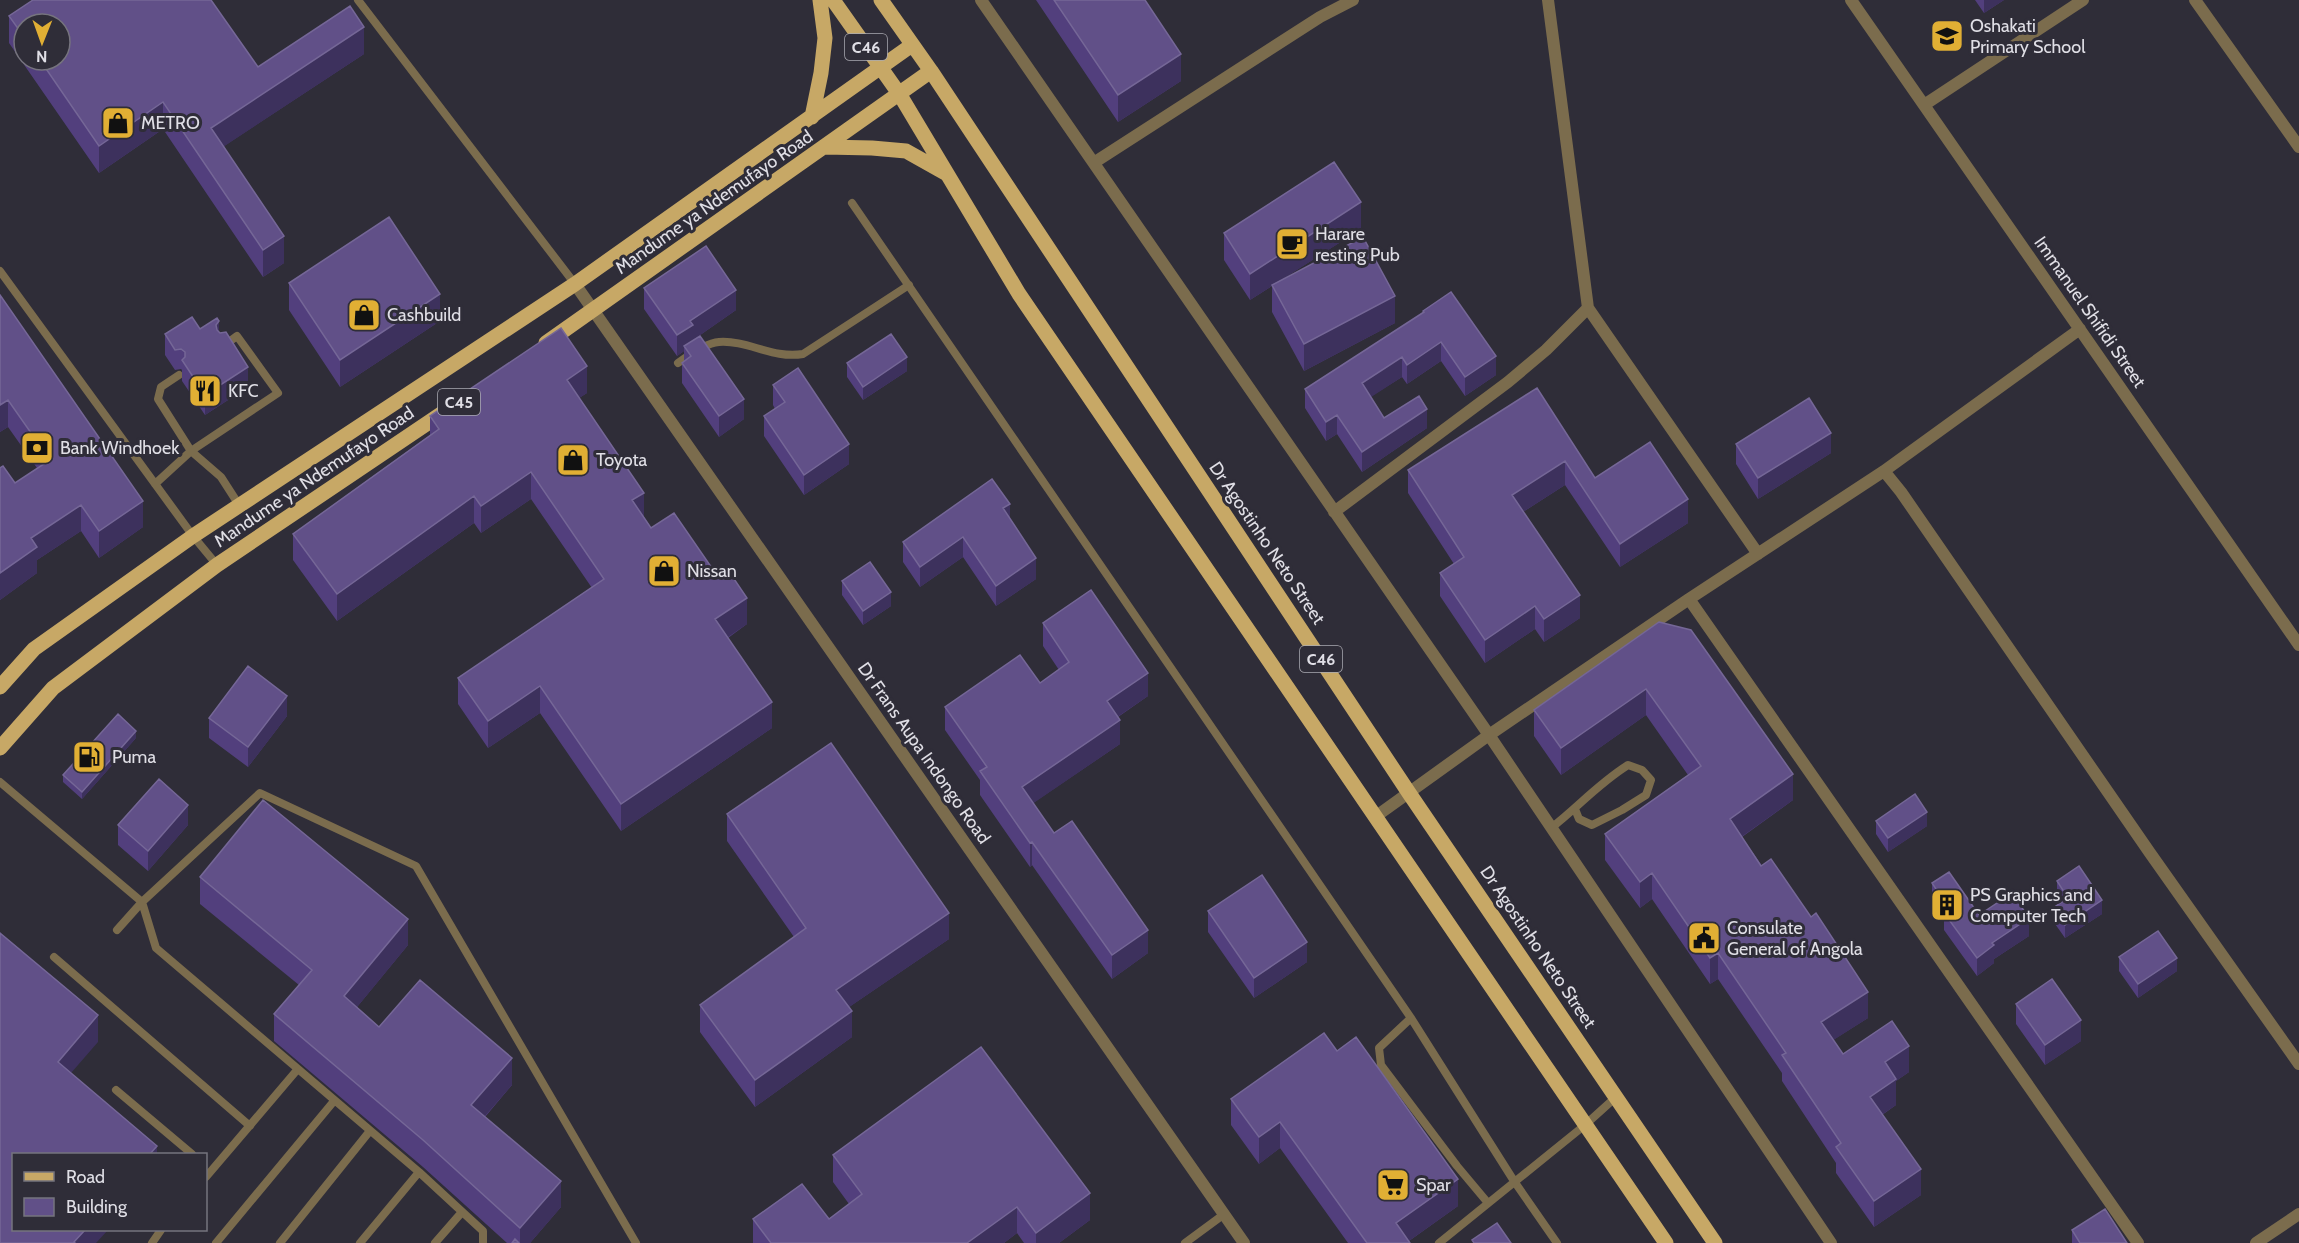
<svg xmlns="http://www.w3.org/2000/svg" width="2299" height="1243" font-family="Cabin,sans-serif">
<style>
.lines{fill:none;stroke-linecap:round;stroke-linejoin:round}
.service{stroke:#7b6c4d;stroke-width:8}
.minor{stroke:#7b6c4d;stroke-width:12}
.primary{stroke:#c7a866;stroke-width:15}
.wall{fill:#523f7d;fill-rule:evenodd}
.shaded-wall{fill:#3d315d}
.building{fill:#615088;stroke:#756797;stroke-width:1.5}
.labels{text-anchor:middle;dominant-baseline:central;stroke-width:6;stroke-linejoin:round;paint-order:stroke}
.shield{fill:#2f2d38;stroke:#abaab2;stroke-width:1.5}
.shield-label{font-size:16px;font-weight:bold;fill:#e0dfe6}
.poi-label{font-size:18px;fill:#e0dfe6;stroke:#2f2d38;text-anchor:start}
.street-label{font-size:18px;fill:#e0dfe6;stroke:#2f2d38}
</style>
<rect width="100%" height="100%" fill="#2f2d38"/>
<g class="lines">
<path class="service" d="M358,0l217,284
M852,203l559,815 103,163 43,62
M0,271l193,265 24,29
M678,363c11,-8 28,-20 41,-21 29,-2 53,17 84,12l106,-69
M179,375l-18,12 -3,12 33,52 30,26 18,28
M155,484l36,-33 87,-58 -41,-57 -15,11
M0,782l142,120 118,-109 156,73 220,377
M1551,828c27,-21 48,-45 77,-63l14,5 9,10 -5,15 -24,15 -30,15 -13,-6 -4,-10
M142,902l14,46 263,224 64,59v12
M117,930l25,-28
M54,957l196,169
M1411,1018l-32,30 2,17 76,101 31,37
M116,1090l76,64
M206,1177l91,-107
M152,1243l9,-13
M216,1243l118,-142
M280,1243l89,-111
M360,1243l59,-71
M435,1243l27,-31
M1185,1243l38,-28
M1439,1243l146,-118 31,-28"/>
<path class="minor" d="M981,0l508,735 342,508
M1851,0l448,645
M2195,0l104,147
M1924,105l159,-105
M1095,162l225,-145 33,-17
M575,284l669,959
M1588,308l170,246
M2080,329l-196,142 -195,128 449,644
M1884,471l17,21 249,361 149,211
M1334,512l174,-130 38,-32 42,-42 -40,-308
M1375,817l114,-82 200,-136
M2256,1243l43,-29"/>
<path class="primary" d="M833,0l67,95 119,199 647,949
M881,0l50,71 478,722 306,450
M812,117l9,-44 4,-35 -5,-38
M825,147l47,1 34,3 41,23
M546,343l385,-272
M0,687l34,-38 159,-113 382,-252 337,-239
M0,748l53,-60 164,-123 230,-155"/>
</g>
<path class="wall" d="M1036,0h109l36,81 -63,41z
M1975,0h29l-20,13z
M9,16l249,51 106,-13 -140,92 60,117 -21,14 -100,-148 -64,44 -90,-130zM24,24l36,36h-36z
M1361,229l-77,49 111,45 -91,48 -32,-59v-26l-22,14 -26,-40v-27z
M289,283l151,38 -100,66 -51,-77z
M644,288l92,22 -43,30 51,79 -25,18 -37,-54v-20l2,-2v-10l-7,5 -33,-47z
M0,295l143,232 -44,31 -18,-27 -44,29v13l-37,27v-132l15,15 22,-15 -29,-41 -8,5z
M1423,311l73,64 -31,21 -24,-35 -34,23 -5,-7 -32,20 14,21 43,10 -65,44 -25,-38 -11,7 -21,-33v-19l118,-76z
M200,329l19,3 29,55 -43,28 -23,-34v-11l-1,-1 -6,1 -10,-15v-21z
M847,363l60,8 -44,29 -16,-23z
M773,385l76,79 -45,31 -40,-59v-20l11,-7 -2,-4z
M1537,388l58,90 93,45 -68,44 -55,-82 -42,27 57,106 -36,24 -9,-13 -50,34 -45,-67v-23l14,-9 -46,-71v-23z
M587,393l-8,5 65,119 7,11 96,96 -19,14 44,90 -151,103 -81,-118 -52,35 -30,-44v-26l134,-90 -61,-89 -50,34 -7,-10 -137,98 -44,-61v-26l137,-99v-19z
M1736,444l95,9 -73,46 -22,-35z
M1010,519l26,60 -40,27 -33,-49 -43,30 -17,-25v-20z
M842,581l49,25 -28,19 -21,-30z
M1659,622l134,178 -51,37 126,181 -35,22 10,14 66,18 -13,9v24l-14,10 39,80 -47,32 -38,-54v-10l-54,-82v-8l-64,-94 -8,5 -58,-85 -12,9 -35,-48v-26l83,-59 -42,-60 -85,60 -27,-39v-26z
M1043,623l105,73 -30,21 2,27 -87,59 21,30 94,120 -36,26 -80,-114 -2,2 -50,-72v-15l-35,-50v-23l95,-24 19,-13 -16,-24z
M287,716l-39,51 -39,-29v-20z
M136,738l-54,61 -19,-17v-7z
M727,814l222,125 -100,68 3,30 -97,70 -55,-75v-27l94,-68 -67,-96z
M1876,821l51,5 -39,26 -12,-18z
M118,825h70l-40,46 -30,-26z
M200,877l208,68 -51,62 22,20 133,58 -27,32 76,90 -31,36h-23l-84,-76 -149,-126v-27l25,-29 -99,-81z
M2057,881l45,33 -37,24 -12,-17v-13l9,-6 -5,-7z
M1932,883l47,32 50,21 -35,23v4l-17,13 -33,-46v-11l-12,-18z
M1208,911l99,51 -53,36 -46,-66z
M2119,957l58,14 -39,27 -19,-27z
M2016,1004l65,37 -36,24 -29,-41z
M1337,1051l121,155 -49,35 1,2h-62l-68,-95 -21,16 -28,-39v-26z
M833,1155l257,65 -31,23h-35l-7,-10 -13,10h-251v-24h76l20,-15 -16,-22z
M2072,1230l55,13h-55z"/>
<path class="shaded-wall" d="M1984,0h20l-20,13z
M364,27v27l-153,101v-27z
M1181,54v27l-63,41v-27z
M163,102v27l-64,44v-27z
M1361,202v27l-111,71v-26z
M284,236v27l-21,14v-27z
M736,290v20l-43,30v6h-9v5l-7,5v-21l13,-14z
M440,294v27l-100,66v-27z
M1395,296v27l-91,48v-27z
M219,321v21l-3,-17z
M1441,342v19l-34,23v-19z
M1496,356v19l-31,21v-19z
M907,357v14l-44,29v-13z
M1402,357v20l-40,26v-20z
M587,366v27l-20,13v-26z
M248,367v20l-43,28v-20z
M744,399v20l-25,18v-21z
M8,400v27l-8,5v-27z
M1427,409v19l-65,44v-20z
M1337,415v19l-11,7v-19z
M1831,433v20l-73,46v-21z
M849,444v20l-45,31v-20z
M1565,461v24l-53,34v-24z
M531,472v27l-50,34v-27z
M644,493v26l-12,-19z
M474,496v27l-137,98v-27z
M1688,499v24l-68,44v-23z
M143,501v26l-44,31v-27z
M1010,504v20l-7,-16z
M81,505v26l-44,29v13l-37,27v-27l31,-35z
M963,537v20l-43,30v-20z
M1036,558v21l-40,27v-20z
M891,592v14l-28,19v-14z
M1580,595v23l-36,24v-23z
M747,598v26l-32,22v-27z
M1535,606v23l-50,34v-23z
M1148,673v23l-41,28v-23z
M540,686v27l-52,35v-27z
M1646,689v26l-85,60v-27z
M287,696v20l-39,51v-20z
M772,702v26l-151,103v-27z
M1120,720v24l-98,67v-24z
M136,731v7l-54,61v-7z
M1793,774v26l-63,45v-26z
M188,805v20l-40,46v-20z
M1927,812v14l-39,26v-14z
M1032,842v23l-2,2v-24z
M1652,873v26l-12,9v-26z
M2102,900v14l-37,24v-13z
M949,913v26l-113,77v-26z
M2029,918v18l-35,23v4l-17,13v-18l15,-15z
M408,919v26l-64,78v-27z
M1148,930v23l-36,26v-24z
M1307,942v20l-53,36v-20z
M1718,953v26l-8,5v-26z
M2177,958v13l-39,27v-14z
M1868,992v26l-47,30v-26z
M852,1011v26l-97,70v-27z
M98,1015v27l-40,46v-26z
M2081,1020v21l-36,24v-20z
M1909,1046v26l-13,9v24l-26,18v-26l15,-35z
M512,1058v27l-41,47v-27z
M1280,1122v26l-21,16v-27z
M157,1146v9h-8z
M1921,1169v26l-47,32v-26z
M1458,1179v27l-52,37 -10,-20z
M561,1181v26l-31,36h-10v-15z
M1090,1193v27l-31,23h-23v-10z
M1017,1207v26l-13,10h-37z
M85,1230h23l-12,13h-22z"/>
<path class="building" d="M33,0h178l47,67 92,-61 14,21 -153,101 73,108 -21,14 -100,-148 -64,44 -59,-86h20v-36h-36v13l-15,-21z
M1054,0h91l36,54 -63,41z
M1334,162l27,40 -111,72 -26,-41z
M389,217l51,77 -100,66 -51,-77z
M1363,237l32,59 -91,48 -32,-59z
M706,246l30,44 -46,31 3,4 -16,10 -33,-47z
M1451,292l45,64 -31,21 -24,-35 -34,23 -5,-8 -40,26 22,35 35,-22 8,13 -65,43 -25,-37 -11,7 -21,-33 119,-77 -1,-1z
M0,295l143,206 -44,30 -18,-26 -50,33 6,9 -37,26v-105l3,-2 12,17 35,-23 -42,-60 -8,5z
M192,317l8,12 17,-11 2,3 -3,4 1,5 3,3 6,-1 22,35 -43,28 -23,-35 3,-3v-5l-4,-3 -6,1 -10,-16z
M561,328l26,38 -20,14 77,113 -12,7 19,28 23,-15 42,61 10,-7 21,31 -32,21 57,83 -151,102 -81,-118 -52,35 -30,-43 146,-99 -73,-107 -50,34 -7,-10 -137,98 -44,-60 146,-105 -9,-13z
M891,334l16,23 -44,30 -16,-24z
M700,336l44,63 -25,17 -37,-53 9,-7 -7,-10z
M798,368l51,76 -45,31 -40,-59 21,-14 -12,-17z
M1537,388l58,90 55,-36 38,57 -68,45 -55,-83 -53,34 68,100 -36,24 -9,-13 -50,34 -45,-67 24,-16 -56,-87z
M1809,398l22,35 -73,45 -22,-34z
M992,479l18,25 -7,4 33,50 -40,28 -33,-49 -43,30 -17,-25z
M870,562l21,30 -28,19 -21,-30z
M1091,590l57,83 -41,28 13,19 -98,67 32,46 18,-12 76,109 -36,25 -80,-113 -2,1 -50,-72 7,-4 -42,-60 75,-52 20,28 29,-21 -26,-39z
M1659,622l32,8 102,144 -63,45 31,47 10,-7 40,58 5,-4 52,79 -47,30 22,32 49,-33 17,25 -24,16 11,17 -26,18 51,72 -47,32 -38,-54 5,-4 -59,-88 4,-2 -68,-100 -8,5 -58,-85 -12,9 -35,-48 96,-68 -55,-77 -85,59 -27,-38z
M248,666l39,30 -39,51 -39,-29z
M118,714l18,17 -54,61 -19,-17z
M831,743l118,170 -113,77 16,21 -97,69 -55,-75 106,-77 -79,-114z
M159,779l29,26 -40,46 -30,-26z
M1915,794l12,18 -39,26 -12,-17z
M263,800l145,119 -64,77 35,31 41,-47 92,78 -41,47 90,76 -41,47 -97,-88 -149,-126 38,-44 -112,-93z
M2079,866l23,34 -37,25 -12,-17 15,-10 -11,-17z
M1949,872l30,43 33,-22 17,25 -37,25 2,2 -17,13 -33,-45 5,-4 -17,-26z
M1262,875l45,67 -53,36 -46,-67z
M2158,931l19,27 -39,26 -19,-27z
M0,933l98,82 -40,47 99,84 -8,9h-135v75h71l-11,12 1,1h-75z
M2052,979l29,41 -36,25 -29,-41z
M1324,1033l13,18 19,-14 102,142 -62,44 14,20h-43l-87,-121 -21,15 -28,-38z
M981,1047l109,146 -54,40 -19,-26 -50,36h-196l-18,-24 49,-35 27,35 33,-25 -29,-39z
M2105,1209l22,34h-47l-8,-13z
M1497,1223l14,20h-37l-2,-3z
M515,1239l4,4h-7z"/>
<defs>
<g id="school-square" transform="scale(1.725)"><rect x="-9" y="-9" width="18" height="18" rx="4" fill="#e1af34" stroke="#2f2d38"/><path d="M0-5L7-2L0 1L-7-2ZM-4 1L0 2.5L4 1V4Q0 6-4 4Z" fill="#111"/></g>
<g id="shop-square" transform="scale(1.725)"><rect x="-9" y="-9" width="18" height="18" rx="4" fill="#e1af34" stroke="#2f2d38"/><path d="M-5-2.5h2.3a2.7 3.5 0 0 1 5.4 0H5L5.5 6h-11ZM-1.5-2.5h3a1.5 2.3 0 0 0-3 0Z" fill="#111"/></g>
<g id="cafe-square" transform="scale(1.725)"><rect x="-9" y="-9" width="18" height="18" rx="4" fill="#e1af34" stroke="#2f2d38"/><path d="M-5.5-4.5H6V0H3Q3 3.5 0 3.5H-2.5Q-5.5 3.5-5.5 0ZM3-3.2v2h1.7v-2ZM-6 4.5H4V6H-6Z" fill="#111"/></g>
<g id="restaurant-square" transform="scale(1.725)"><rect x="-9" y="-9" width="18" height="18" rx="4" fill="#e1af34" stroke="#2f2d38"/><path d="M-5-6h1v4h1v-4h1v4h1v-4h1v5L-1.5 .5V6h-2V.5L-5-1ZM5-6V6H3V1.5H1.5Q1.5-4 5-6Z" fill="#111"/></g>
<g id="bank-square" transform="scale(1.725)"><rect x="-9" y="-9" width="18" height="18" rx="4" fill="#e1af34" stroke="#2f2d38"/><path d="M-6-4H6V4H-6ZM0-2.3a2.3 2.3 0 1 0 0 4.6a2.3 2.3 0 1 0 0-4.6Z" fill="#111"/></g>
<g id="fuel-square" transform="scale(1.725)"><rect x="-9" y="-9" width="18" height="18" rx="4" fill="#e1af34" stroke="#2f2d38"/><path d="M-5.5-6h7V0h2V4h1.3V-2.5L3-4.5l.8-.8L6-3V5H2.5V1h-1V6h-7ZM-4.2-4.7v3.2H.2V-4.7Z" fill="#111"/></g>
<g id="building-square" transform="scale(1.725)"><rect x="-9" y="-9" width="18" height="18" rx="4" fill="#e1af34" stroke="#2f2d38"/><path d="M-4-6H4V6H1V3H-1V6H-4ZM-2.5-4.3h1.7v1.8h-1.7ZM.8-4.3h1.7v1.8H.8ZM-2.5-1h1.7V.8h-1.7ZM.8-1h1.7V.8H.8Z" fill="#111"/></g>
<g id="civic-square" transform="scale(1.725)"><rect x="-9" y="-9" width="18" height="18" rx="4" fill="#e1af34" stroke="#2f2d38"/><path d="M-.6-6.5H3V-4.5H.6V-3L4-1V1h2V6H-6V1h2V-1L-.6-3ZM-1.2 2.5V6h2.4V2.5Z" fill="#111"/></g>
<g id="supermarket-square" transform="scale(1.725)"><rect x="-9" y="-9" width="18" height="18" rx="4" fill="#e1af34" stroke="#2f2d38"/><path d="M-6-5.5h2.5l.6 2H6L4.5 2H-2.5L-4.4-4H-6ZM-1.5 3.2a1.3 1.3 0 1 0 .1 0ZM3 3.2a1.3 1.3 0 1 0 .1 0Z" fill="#111"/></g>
</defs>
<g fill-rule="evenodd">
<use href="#school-square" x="1947" y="36"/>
<use href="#shop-square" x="118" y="123"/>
<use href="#cafe-square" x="1292" y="244"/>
<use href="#shop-square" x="364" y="315"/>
<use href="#restaurant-square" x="205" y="391"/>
<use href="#bank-square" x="37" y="448"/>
<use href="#shop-square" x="573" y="460"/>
<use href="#shop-square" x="664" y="571"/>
<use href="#fuel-square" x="89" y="757"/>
<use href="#building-square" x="1947" y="905"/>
<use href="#civic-square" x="1704" y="938"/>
<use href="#supermarket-square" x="1393" y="1185"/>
</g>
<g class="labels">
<g class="shield">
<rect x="845" y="34" width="42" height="26" rx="4.5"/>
<rect x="438" y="389" width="42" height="26" rx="4.5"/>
<rect x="1300" y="646" width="42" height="26" rx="4.5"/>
</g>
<g class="shield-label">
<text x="866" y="47">C46</text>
<text x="459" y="402">C45</text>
<text x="1321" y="659">C46</text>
</g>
<g class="poi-label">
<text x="1970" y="26">Oshakati<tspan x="1970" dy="21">Primary School</tspan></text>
<text x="141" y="123">METRO</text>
<text x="1315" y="234">Harare<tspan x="1315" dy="21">resting Pub</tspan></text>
<text x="387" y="315">Cashbuild</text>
<text x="228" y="391">KFC</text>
<text x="60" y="448">Bank Windhoek</text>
<text x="596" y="460">Toyota</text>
<text x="687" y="571">Nissan</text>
<text x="112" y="757">Puma</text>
<text x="1970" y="895">PS Graphics and<tspan x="1970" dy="21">Computer Tech</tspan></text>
<text x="1727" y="928">Consulate<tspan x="1727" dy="21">General of Angola</tspan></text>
<text x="1416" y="1185">Spar</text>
</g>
<g class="street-label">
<text transform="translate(714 202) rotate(-35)">Mandume ya Ndemufayo Road</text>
<text transform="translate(2090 312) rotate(55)">Immanuel Shifidi Street</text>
<text transform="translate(314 477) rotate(-34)">Mandume ya Ndemufayo Road</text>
<text transform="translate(1267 543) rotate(56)">Dr Agostinho Neto Street</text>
<text transform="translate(924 753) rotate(55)">Dr Frans Aupa Indongo Road</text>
<text transform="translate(1538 947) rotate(56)">Dr Agostinho Neto Street</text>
</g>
</g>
<rect x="12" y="1153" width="195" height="78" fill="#2f2d38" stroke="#76747e" stroke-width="1.5"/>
<rect x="24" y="1172" width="30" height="9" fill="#c7a866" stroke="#76747e" stroke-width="1.5"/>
<text x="66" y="1183" font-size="18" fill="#e0dfe6">Road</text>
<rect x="24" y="1198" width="30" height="18" fill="#615088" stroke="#76747e" stroke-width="1.5"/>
<text x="66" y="1213" font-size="18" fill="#e0dfe6">Building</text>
<g transform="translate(42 42) rotate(181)"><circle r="28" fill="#2f2d38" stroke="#76747e" stroke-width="1.5"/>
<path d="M0-4.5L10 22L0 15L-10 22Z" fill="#e1af34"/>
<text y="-9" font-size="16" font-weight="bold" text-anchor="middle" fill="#e0dfe6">N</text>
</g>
</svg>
